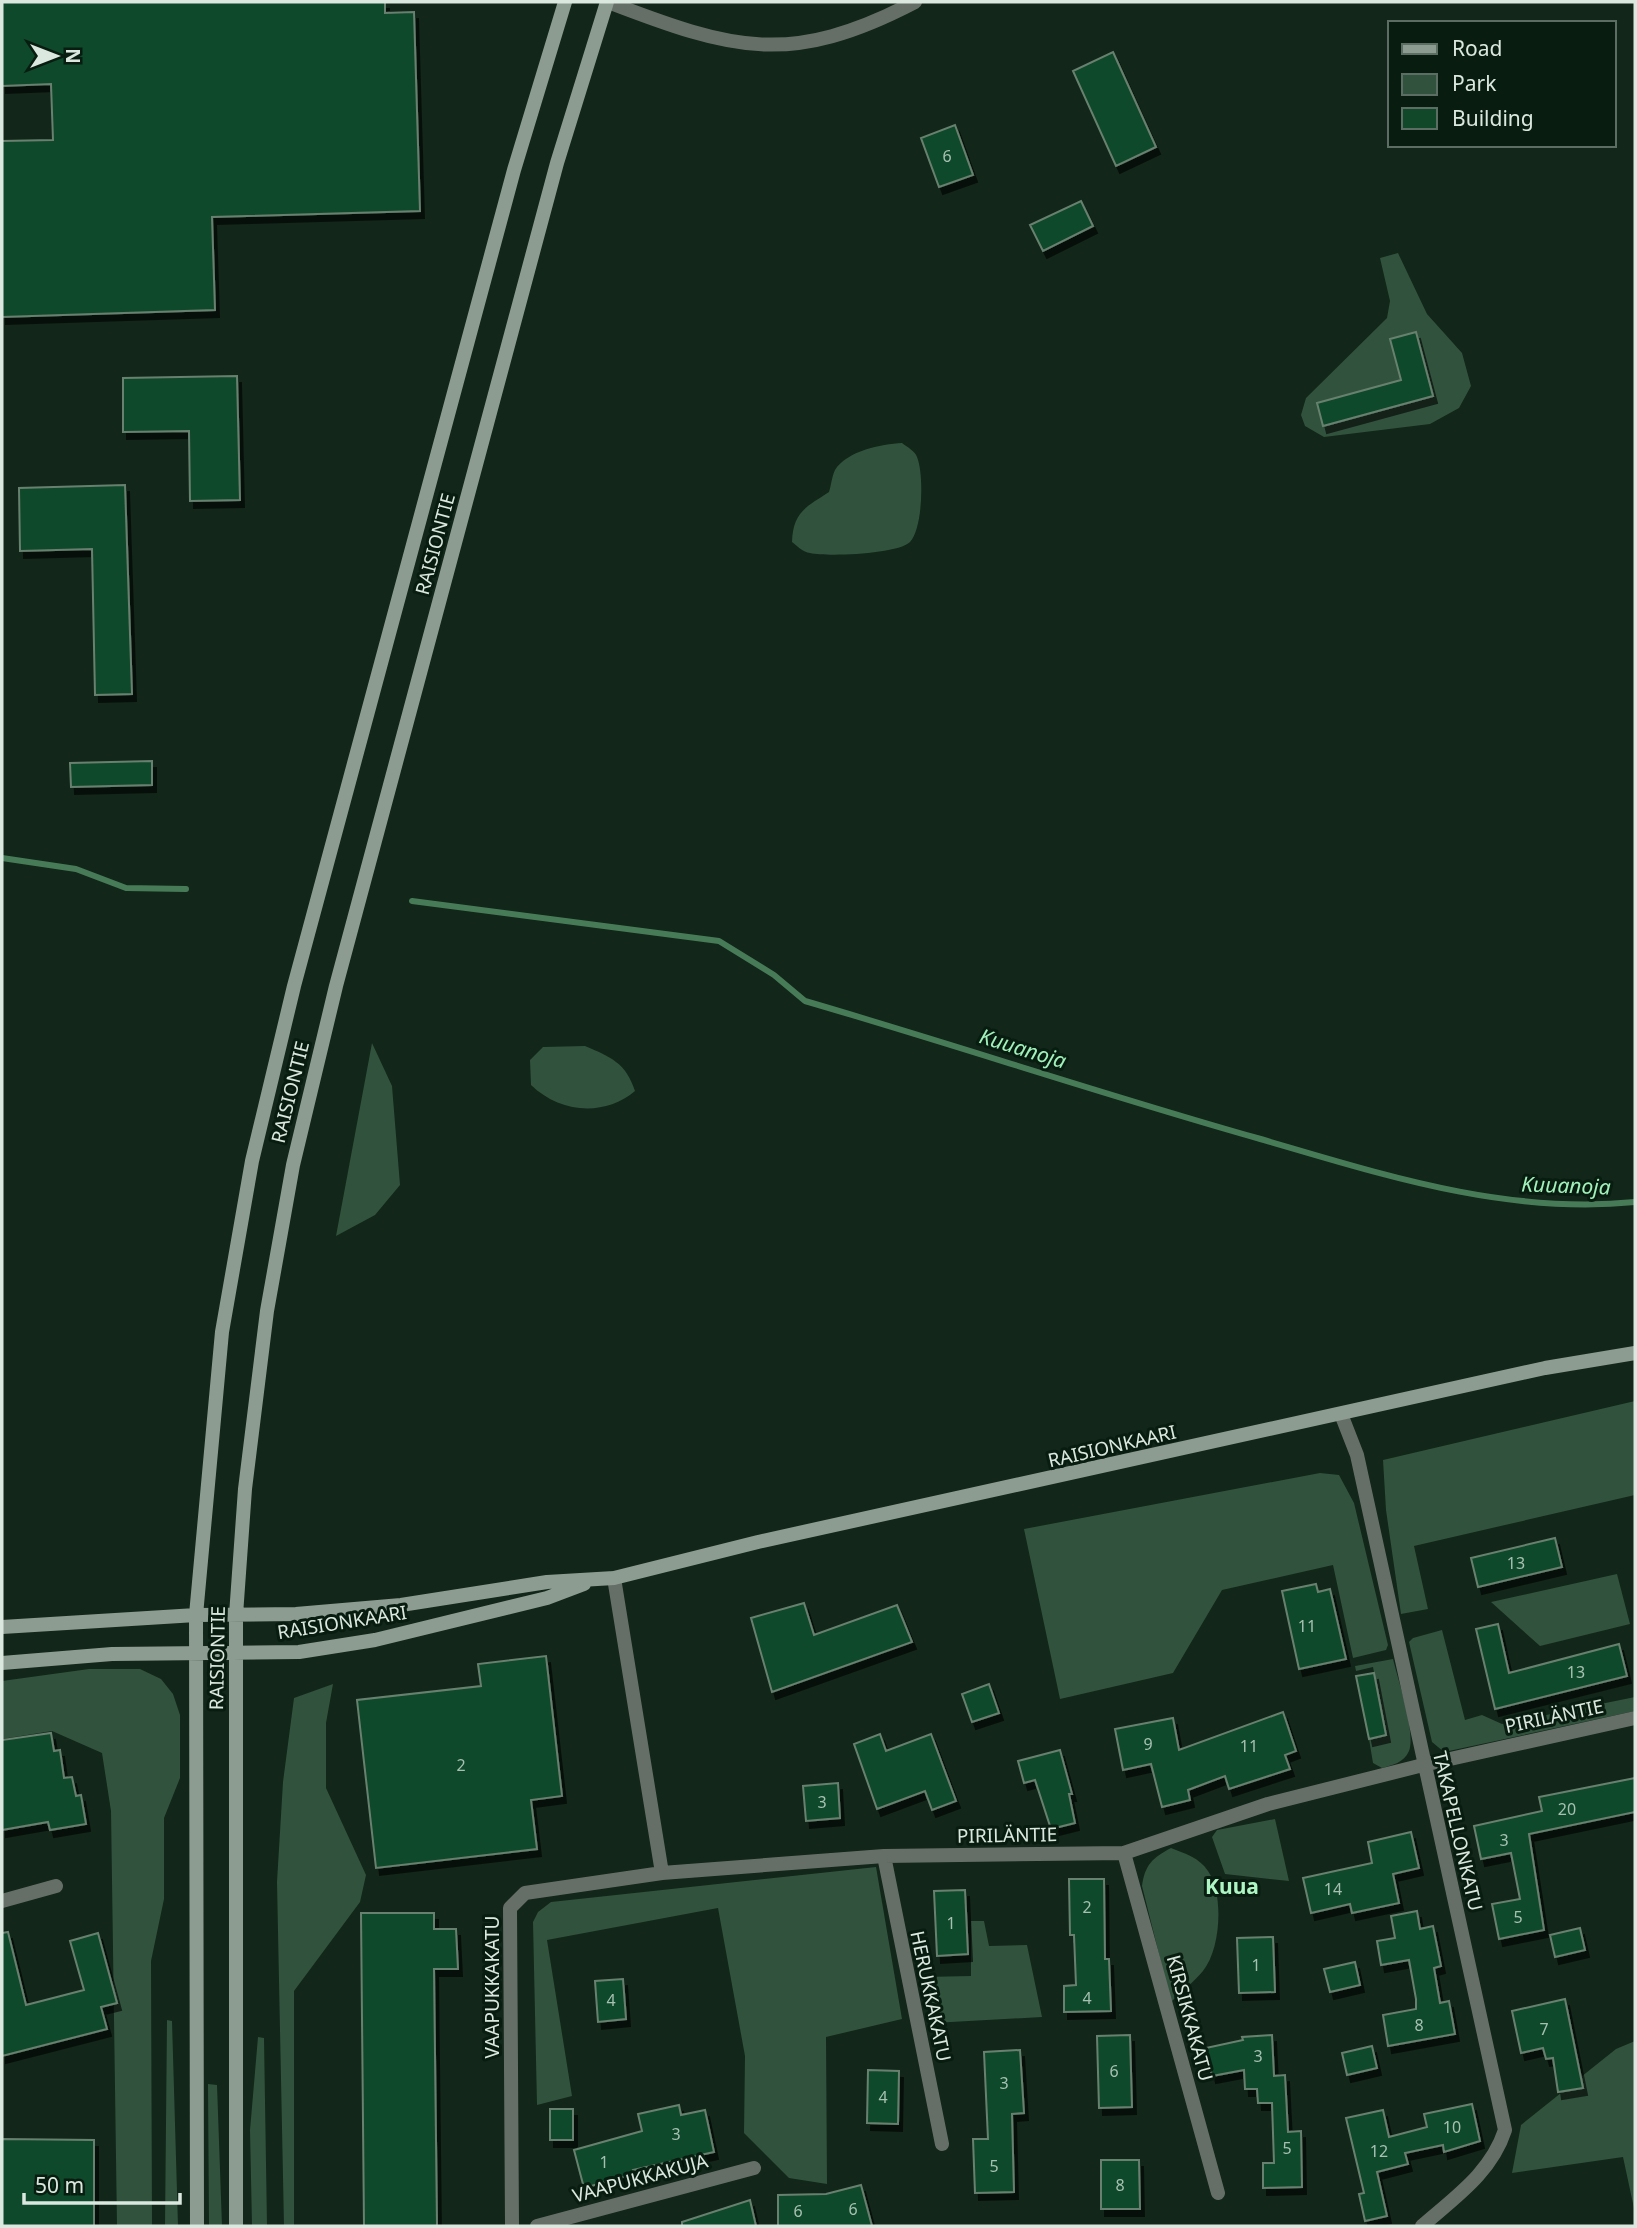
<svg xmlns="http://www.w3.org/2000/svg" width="1637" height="2228" font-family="'Noto Sans',sans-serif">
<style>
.green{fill:#31523c}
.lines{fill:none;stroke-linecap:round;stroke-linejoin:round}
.stream{stroke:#477b58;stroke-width:6}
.building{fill:#114829;stroke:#68806f;stroke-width:2;filter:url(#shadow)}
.minor{stroke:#656f68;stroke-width:14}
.secondary{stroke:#8c9c90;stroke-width:14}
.labels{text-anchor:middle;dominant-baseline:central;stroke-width:6;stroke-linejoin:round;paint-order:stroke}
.number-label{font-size:16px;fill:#a8c0b2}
.street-label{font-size:19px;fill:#dbe8df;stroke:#081d10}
.water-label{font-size:21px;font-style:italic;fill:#a1f1bb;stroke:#081d10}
.neighbourhood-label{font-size:21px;font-weight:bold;fill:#adf6c3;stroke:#081d10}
</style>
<defs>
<filter id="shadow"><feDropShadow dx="4" dy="7" stdDeviation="0" flood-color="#0009"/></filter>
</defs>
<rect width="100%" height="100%" fill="#122619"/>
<path class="green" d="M1398,253l29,61 35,39 9,33 -12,22 -29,16 -106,13 -19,-11 -4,-11 5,-17 81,-80 3,-17 -10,-43z
M902,443c5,4 13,8 15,14 7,17 6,71 -7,85 -12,12 -82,15 -100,11 -7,-1 -13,-7 -18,-11 1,-30 14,-35 37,-50 2,-6 3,-16 6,-22 12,-19 46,-26 67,-27z
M372,1043l20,43 8,99 -25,30 -39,21z
M585,1046c26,11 41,17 50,45 -31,26 -75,22 -104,-6l-1,-25 13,-13z
M1635,1401v94l-221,51 14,63 -27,5 -15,-104 -3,-50z
M1320,1473l19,2 15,28 34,142 -2,5 -33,8 -20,-93 -111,25 -49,83 -113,26 -36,-170z
M1617,1574l13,50 -90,22 -49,-44z
M1442,1630l23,90 17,-5 20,9 133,-27v14l-191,41 -12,-10 -23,-100 4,-4z
M1393,1659c5,21 23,73 16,92 -5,12 -17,14 -27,17l-9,-5 -4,-24 17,-5 -13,-67 -17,4 -1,-5z
M89,1669h51l21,10 12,15 7,21v63l-16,40v81l-13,62 1,265h-35l-6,-415 -9,-58 -50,-22 -50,8v-58z
M333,1684l-7,39v65l40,87 -6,27 -66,89v235h-10l-7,-344 6,-100 11,-84z
M1275,1819l14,62 -64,-7 -13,-37 5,-7z
M1171,1848c13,5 29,10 37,23 16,23 13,78 -5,100 -9,11 -22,21 -32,31l-29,-116c3,-21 10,-28 29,-38z
M876,1867l26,152 -76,18 1,147 -38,-6 -45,-45 1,-77 -27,-148 -171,32 25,156 -35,9 -4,-183 5,-10 13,-10z
M971,1921h13l5,25 38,-1 15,72 -109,6 -9,-46 47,-1z
M167,2020l5,1 6,205h-13z
M258,2037l6,1 3,188h-15l-2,-96z
M1635,2041v172l-12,-56 -111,16 9,-48 95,-76z
M208,2084l9,1 5,141h-13z"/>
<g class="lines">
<path class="stream" d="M2,858l74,11 50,19 60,1
M412,901l307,40 55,34 31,26c151,44 300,94 452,137 124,36 247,77 378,64"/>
</g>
<path class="building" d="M2,2h383v11l29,-1 6,199 -208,6 3,93 -213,7v-176l51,-1 -2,-56 -49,2z
M1113,52l43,95 -40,19 -43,-95z
M955,125l18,50 -34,12 -18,-49z
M1081,201l12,25 -50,25 -13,-26z
M1416,332l17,64 -110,30 -6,-23 84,-23 -11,-41z
M237,376l3,124 -50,1 -1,-70 -66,1v-54z
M125,485l7,209 -37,1 -3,-146 -72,2 -1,-63z
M152,761v24l-81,2 -1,-24z
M1555,1538l7,29 -84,20 -7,-29z
M1316,1584l2,8 12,-3 16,70 -47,10 -17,-78z
M804,1603l10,32 83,-30 15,37 -140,50 -21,-74z
M1498,1624l11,49 110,-29 8,32 -132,33 -19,-80z
M546,1656l16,140 -31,4 6,49 -161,19 -19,-168 124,-14 -3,-22z
M1374,1673l12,62 -17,4 -13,-63z
M989,1684l10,29 -27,9 -10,-28z
M1283,1712l13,39 -11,4 5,14 -61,20 -4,-13 -37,14 2,10 -28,7 -11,-43 -28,6 -8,-41 58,-11 6,32z
M51,1733l3,18 6,-1 4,28 8,-1 4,19 5,-1 5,29 -36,6 -2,-8 -46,8v-90z
M880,1734l6,17 45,-17 25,67 -24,9 -7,-19 -48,18 -23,-65z
M1060,1750l12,44h-3l6,29 -24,6 -16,-49 -11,3 -6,-22z
M1635,1778v34l-106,22 15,96 -45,9 -7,-35 28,-5 -9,-46 -30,6 -7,-33 68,-15 -3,-14z
M838,1783l2,35 -34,3 -3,-35z
M1411,1832l8,36 -26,6 6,29 -47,10 -2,-9 -39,9 -8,-35 69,-15 -4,-21z
M1069,1879h35l1,80h4l2,52 -47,1v-26l12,-1 -2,-50h-4z
M965,1890l3,64 -31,2 -3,-65z
M1417,1911l3,18 13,-3 8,40 -7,2 6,35 9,-2 6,33 -67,12 -5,-31 33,-6v-10l-7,-39 -28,5 -4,-24 18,-3 -4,-22z
M361,1913h73v16h22l2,40h-24l3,257h-73z
M1580,1928l5,22 -30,7 -5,-22z
M8,1932l18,73 58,-15 -14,-49 28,-8 19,70 -16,4 6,22 -105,27v-123z
M1273,1937l2,55 -36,1 -2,-55z
M1355,1962l5,23 -30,7 -6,-23z
M623,1979l3,40 -28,3 -3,-41z
M1565,1999l18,89 -25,4 -5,-34 -7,1 -3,-11 -22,5 -9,-42z
M1130,2035l2,72 -33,1 -2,-72z
M1272,2035l2,41 11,-1 3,57 13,-1 1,56 -39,1v-25h11l-2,-60h-14l-1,-14h-12l-1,-19 -32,6 -6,-28 37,-8 -1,-3z
M1372,2046l5,22 -30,7 -5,-22z
M1020,2050l4,63 -12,1 2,78 -39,1 -2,-54h15l-4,-87z
M868,2070l31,1 -1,53 -31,-1z
M1472,2104l8,37 -36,11 -1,-7 -38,8 3,11 -31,8 10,44 -22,5 -6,-27 5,-1 -18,-75 37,-8 6,27 38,-10 -3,-13z
M679,2105l2,10 24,-5 9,42 -81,18 1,4 -50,14 -10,-38 68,-19 -4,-17z
M550,2109h23v31h-23z
M2,2139l92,1v86h-92z
M1101,2160h38l1,49h-39z
M861,2185l11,41h-94v-31l48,-1z
M750,2200l6,26h-74v-4z"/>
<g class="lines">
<path class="minor" d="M608,2c125,48 182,65 307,0
M1341,1414l16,41 148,675c-14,43 -50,67 -83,96
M614,1578l48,295 222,-17 240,-3 144,-49 155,-39 212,-47
M1124,1853l94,340
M884,1856l58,288
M2,1901l54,-15
M512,2226l-2,-318 15,-15 137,-20
M537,2226l217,-58"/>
<path class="secondary" d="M2,1627l194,-12 100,-1 105,-9 146,-23 67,-4 144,-36 787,-174 90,-15
M2,1663l110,-9 187,-2 76,-12 172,-42 37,-14
M197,2226l-1,-611 26,-283 30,-171 42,-175 220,-816 51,-168
M236,2226v-611l9,-126 22,-178 26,-146 43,-179 221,-823 50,-161"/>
</g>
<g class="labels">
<g class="number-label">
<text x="947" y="156">6</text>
<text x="1516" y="1563">13</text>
<text x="1307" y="1626">11</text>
<text x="1576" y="1672">13</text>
<text x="1148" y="1744">9</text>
<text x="1249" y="1746">11</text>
<text x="461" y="1765">2</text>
<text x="822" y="1802">3</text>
<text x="1567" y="1809">20</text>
<text x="1504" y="1840">3</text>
<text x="1333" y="1889">14</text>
<text x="1087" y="1907">2</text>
<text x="1518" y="1917">5</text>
<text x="951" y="1923">1</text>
<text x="1256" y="1965">1</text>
<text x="1087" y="1998">4</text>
<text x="611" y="2000">4</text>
<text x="1419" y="2025">8</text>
<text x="1544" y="2029">7</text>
<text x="1258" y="2056">3</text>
<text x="1114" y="2071">6</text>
<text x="1004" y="2083">3</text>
<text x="883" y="2097">4</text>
<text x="1452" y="2127">10</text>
<text x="676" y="2134">3</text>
<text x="1287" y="2148">5</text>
<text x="1379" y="2151">12</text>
<text x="604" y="2162">1</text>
<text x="994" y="2166">5</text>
<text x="1120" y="2185">8</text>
<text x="853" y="2209">6</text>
<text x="798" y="2211">6</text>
</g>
<g class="street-label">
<text transform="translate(435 544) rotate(-75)">RAISIONTIE</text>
<text transform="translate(290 1092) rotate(-76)">RAISIONTIE</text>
<text transform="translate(1112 1446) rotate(-13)">RAISIONKAARI</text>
<text transform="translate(342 1622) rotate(-9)">RAISIONKAARI</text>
<text transform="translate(217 1658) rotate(-89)">RAISIONTIE</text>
<text transform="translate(1554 1716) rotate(-12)">PIRILÄNTIE</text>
<text transform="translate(1458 1831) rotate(77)">TAKAPELLONKATU</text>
<text transform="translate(1007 1835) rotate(-1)">PIRILÄNTIE</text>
<text transform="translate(492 1987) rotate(-90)">VAAPUKKAKATU</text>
<text transform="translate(931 1996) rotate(78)">HERUKKAKATU</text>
<text transform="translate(1190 2018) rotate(75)">KIRSIKKAKATU</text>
<text transform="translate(640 2178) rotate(-15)">VAAPUKKAKUJA</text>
</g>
<g class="water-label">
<text transform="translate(1023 1048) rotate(17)">Kuuanoja</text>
<text transform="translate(1566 1185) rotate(2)">Kuuanoja</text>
</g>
<g class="neighbourhood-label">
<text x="1232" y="1886">Kuua</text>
</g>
</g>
<rect width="1637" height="2228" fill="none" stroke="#dbe8df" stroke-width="7"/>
<rect x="1388" y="21" width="228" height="126" fill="#081d10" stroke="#5c6e63" stroke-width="2"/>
<rect x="1402" y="44" width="35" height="10" fill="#8c9c90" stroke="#5c6e63" stroke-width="2"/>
<text x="1452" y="56" font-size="21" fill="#dbe8df">Road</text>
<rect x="1402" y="74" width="35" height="21" fill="#31523c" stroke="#5c6e63" stroke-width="2"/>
<text x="1452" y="91" font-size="21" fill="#dbe8df">Park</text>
<rect x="1402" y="108" width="35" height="21" fill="#114829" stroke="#5c6e63" stroke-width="2"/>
<text x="1452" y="126" font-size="21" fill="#dbe8df">Building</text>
<g transform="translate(56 56) rotate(90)" stroke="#081d10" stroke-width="5" paint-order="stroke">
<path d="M0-5L12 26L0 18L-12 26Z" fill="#dbe8df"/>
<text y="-10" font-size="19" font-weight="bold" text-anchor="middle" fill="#dbe8df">N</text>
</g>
<path d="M24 2193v10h156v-10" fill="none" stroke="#dbe8df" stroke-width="3.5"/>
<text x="35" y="2193" font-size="21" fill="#dbe8df" stroke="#081d10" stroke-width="5" paint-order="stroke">50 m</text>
</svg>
